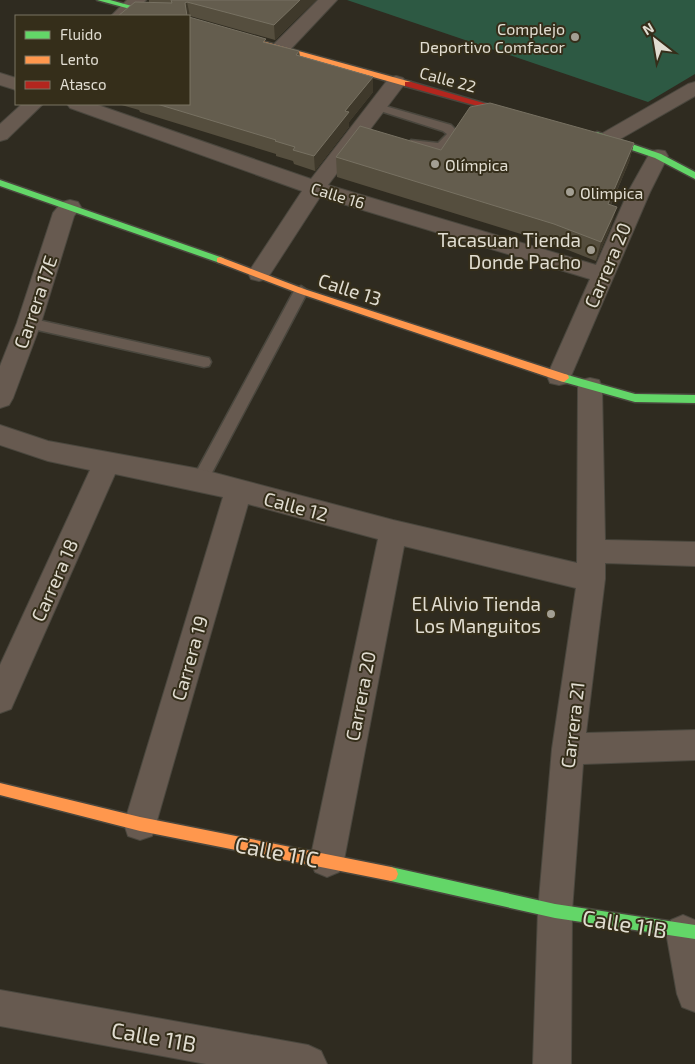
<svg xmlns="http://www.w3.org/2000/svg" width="695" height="1064" font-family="'Exo 2',sans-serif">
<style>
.green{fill:#2d5943}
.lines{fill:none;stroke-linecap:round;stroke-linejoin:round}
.lane-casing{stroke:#4a473e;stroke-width:3}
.street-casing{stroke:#4a473e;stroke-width:2}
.fast-casing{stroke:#4a473e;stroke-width:3}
.slow-casing{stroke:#4a473e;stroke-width:3}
.jam-casing{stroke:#4a473e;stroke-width:3}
.lane{fill:#675a50;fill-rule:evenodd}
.street{fill:#675a50;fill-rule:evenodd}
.fast{fill:#63d668;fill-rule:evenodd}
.slow{fill:#ff974d;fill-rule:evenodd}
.jam{fill:#b3261e;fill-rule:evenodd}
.wall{fill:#554e3e}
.shaded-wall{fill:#3f392b}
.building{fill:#645d4e;stroke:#777162}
.poi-dot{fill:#a39f93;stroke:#352e1a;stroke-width:2}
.labels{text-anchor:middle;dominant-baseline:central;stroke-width:4;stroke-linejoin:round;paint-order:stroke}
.far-poi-label{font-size:16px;fill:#e1ddd1;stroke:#352e1a;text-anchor:start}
.far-street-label{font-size:16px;fill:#e1ddd1;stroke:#352e1a}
.poi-label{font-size:19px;fill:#e1ddd1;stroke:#352e1a;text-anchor:end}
.street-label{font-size:19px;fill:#e1ddd1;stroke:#352e1a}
.near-street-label{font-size:22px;fill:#e1ddd1;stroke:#352e1a}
</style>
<rect width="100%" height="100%" fill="#2f2b20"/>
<path class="green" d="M347,0h348v74l-47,28z"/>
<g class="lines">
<g class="lane-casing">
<path id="lane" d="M378,104l73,21 8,8c-11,22 -28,19 -48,13l-2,-3 2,-3 27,3 9,-9 -4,-3 -69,-22v-4z
M301,286l7,5 -102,193 -6,2 -6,-2 -2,-4 2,-4 100,-185z
M29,318l175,39 5,1 2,4 -2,4 -5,1 -180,-40 -2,-4z"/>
</g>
<g class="street-casing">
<path id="street" d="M127,0h19l-16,16h-19z
M318,0h19l-49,52h-14l-2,-4 2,-4z
M0,73l16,5v12l-16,-5z
M396,76l7,2 3,4 -78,103 268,80 32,-73 23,-41 7,-1 7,1 3,5 -18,36 -82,191 -9,2 -9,-2 -3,-7 43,-97 -270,-82 -53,82 -8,2 -8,-2 -3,-6 54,-82 -232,-83 -3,-4h28l216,75 78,-101z
M695,82v14l-80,46 -7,2 -7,-2 -3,-4 3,-4 87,-50z
M22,104h21l-36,35 -7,2v-17z
M70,200l8,2 3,5 -7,9 -33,107 -28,75 -4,7 -9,3v-42l17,-43 36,-110 9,-11z
M590,378l9,2 3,7 3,153 90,2v24l-90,-3v16l-19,154 109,-3v30l-112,4 -11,147 -1,153h-38l5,-153 14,-162 24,-161 -172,-42 -60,314 -5,12 -12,5 -12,-5 -5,-12 68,-321 -130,-35 -92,320 -4,12 -12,4 -12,-4 -4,-12 99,-327 -108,-23 -104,235 -11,4v-48l90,-195 -42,-9 -48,-16v-20l48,16 152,28 193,51 184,43 1,-176 3,-7z
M683,915l12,5v92l-13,-5 -5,-13 -11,-62 5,-12z
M0,990l308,55 13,6 6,13h-121l-206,-38z"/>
</g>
<g class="fast-casing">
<path id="fast" d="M97,0h13l58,16h-12z
M597,132l64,22 34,18v7l-40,-21 -61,-21 -1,-2z
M0,180l223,78 2,2 -5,3 -3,-1 -217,-76z
M564,374l71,20 60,1v8l-60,-1 -75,-21 -1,-3 1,-3z
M391,867l164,37 140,21v14l-140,-21 -164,-37 -5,-2 -2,-5 2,-5z"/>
</g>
<g class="slow-casing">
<path id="slow" d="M189,21l222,61 1,2 -7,2 -216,-61z
M220,257l84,32 264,86 1,3 -5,4 -4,-1 -262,-88 -81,-31v-4z
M0,783l140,34 251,50 5,2 2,5 -2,5 -5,2 -251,-50 -140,-36z"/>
</g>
<g class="jam-casing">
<path id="jam" d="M405,82h6l110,32 -7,2 -109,-30z"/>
</g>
<use href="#lane" class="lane"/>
<use href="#street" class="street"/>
<use href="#fast" class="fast"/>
<use href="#slow" class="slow"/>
<use href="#jam" class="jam"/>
</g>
<path class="wall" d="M149,0h167l-41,40 -85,-24 -1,1 -40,-15z
M266,43l33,8 1,5 73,21v15l-24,30v5l-34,44 -21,-7 -1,-3 -17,-5v-2l-136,-42 -1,-2 -21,-6h71z
M634,143l-5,19 -18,43v21l-15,35 -46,-18 -213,-66 -1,-20 105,-7z"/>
<path class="shaded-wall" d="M300,0h16l-41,40 -1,-15z
M187,2l3,14 -1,1 -3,-1 -1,-13z
M373,77v15l-24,30v5l-34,44 -1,-15 31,-45z
M634,143l-5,19 -26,61 5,-19z
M617,207l-6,19 -15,35 5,-19z"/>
<path class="building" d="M171,0h129l-26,25 -87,-23 -2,1 2,13h-69l17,-14 37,1z
M189,17l77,22 -3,3 36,9 -3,4 77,22 -28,34 4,1 -35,44 -21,-6 2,-3 -20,-6 1,-1 -119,-36h32z
M490,103l144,40 -26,61 9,3 -16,35 -47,-18 -218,-67 24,-31 81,24 29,-43z"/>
<g class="poi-dot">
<circle cx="575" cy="37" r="5"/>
<circle cx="435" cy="164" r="5"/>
<circle cx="570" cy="192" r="5"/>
<circle cx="591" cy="250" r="5"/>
<circle cx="551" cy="614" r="5"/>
</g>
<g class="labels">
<g class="far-poi-label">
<text x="565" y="28" text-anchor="end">Complejo<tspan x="565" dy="18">Deportivo Comfacor</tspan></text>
<text x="445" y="164">Olímpica</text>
<text x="580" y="192">Olimpica</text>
</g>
<g class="far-street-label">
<text transform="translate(448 79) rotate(15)">Calle 22</text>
<text transform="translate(338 195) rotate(17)">Calle 16</text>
</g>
<g class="poi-label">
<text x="581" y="239">Tacasuan Tienda<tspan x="581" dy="22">Donde Pacho</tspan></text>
<text x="541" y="603">El Alivio Tienda<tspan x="541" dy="22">Los Manguitos</tspan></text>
</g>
<g class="street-label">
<text transform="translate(607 265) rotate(-67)">Carrera 20</text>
<text transform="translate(350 289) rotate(18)">Calle 13</text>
<text transform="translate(35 302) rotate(-71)">Carrera 17E</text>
<text transform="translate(296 506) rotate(15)">Calle 12</text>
<text transform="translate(54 580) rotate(-66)">Carrera 18</text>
<text transform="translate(189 658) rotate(-74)">Carrera 19</text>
<text transform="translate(360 696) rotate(-79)">Carrera 20</text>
<text transform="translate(572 725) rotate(-83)">Carrera 21</text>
</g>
<g class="near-street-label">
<text transform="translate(277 851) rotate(11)">Calle 11C</text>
<text transform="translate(625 923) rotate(9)">Calle 11B</text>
<text transform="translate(154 1036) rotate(10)">Calle 11B</text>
</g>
</g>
<rect x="15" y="15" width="175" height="90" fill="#352e1a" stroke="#7a7463"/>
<rect x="25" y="31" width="25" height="8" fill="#63d668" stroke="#7a7463"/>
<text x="60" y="40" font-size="15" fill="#e1ddd1">Fluido</text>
<rect x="25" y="56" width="25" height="8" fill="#ff974d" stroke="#7a7463"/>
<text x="60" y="65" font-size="15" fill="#e1ddd1">Lento</text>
<rect x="25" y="81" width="25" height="8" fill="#b3261e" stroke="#7a7463"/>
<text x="60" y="90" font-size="15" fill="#e1ddd1">Atasco</text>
<g transform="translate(655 40) rotate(329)" stroke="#352e1a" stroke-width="4" paint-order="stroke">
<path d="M0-4L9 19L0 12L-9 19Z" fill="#e1ddd1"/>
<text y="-8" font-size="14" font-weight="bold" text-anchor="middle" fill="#e1ddd1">N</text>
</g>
</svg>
